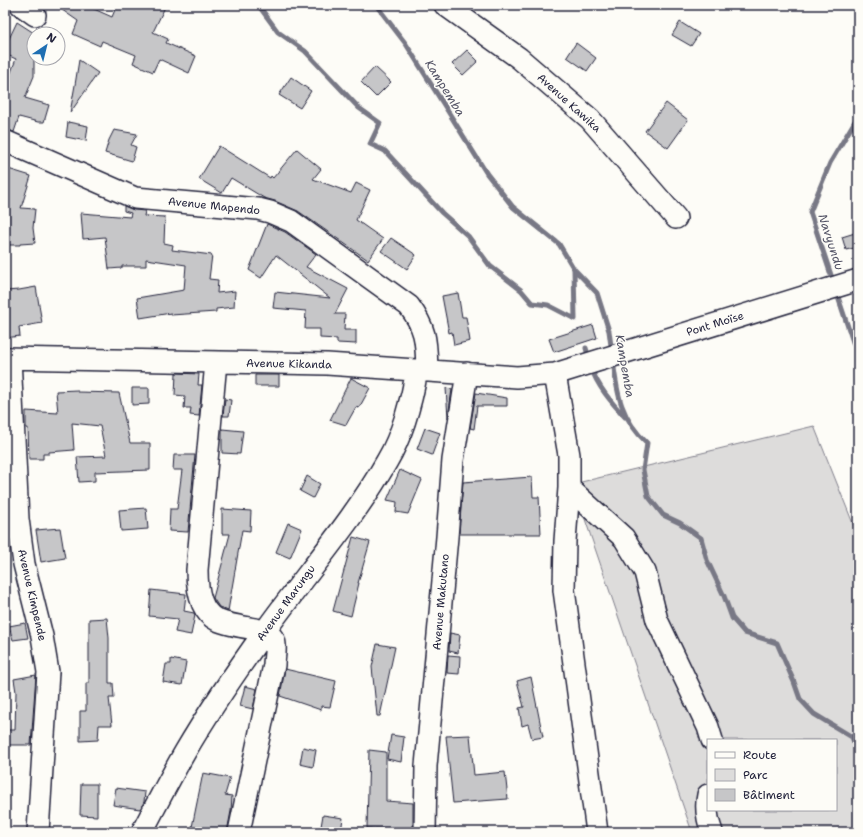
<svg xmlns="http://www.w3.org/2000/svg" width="863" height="837" font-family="'Shantell Sans',sans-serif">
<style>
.green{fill:#dddcdb;stroke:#807f8b;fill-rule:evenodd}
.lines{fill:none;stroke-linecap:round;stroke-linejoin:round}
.stream{stroke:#787885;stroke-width:5}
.building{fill:#c6c6c8;stroke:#22223b}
.street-casing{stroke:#22223b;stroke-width:24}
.street{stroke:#fdfcf7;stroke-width:21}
.labels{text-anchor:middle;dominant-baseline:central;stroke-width:3;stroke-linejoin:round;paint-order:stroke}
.street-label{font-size:11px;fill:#22223b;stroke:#fdfcf7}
.water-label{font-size:12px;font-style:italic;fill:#545466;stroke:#fdfcf7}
</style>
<rect width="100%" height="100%" fill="#fdfcf7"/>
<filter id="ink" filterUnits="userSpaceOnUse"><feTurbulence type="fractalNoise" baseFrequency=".025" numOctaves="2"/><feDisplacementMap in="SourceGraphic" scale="8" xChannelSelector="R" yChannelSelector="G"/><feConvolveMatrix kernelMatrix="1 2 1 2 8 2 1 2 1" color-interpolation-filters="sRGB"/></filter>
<g filter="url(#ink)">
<path class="green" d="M814,426l44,110v296h-166l-119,-348zM708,740h128v70h-128z"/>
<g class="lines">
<path class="stream" d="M257,5l2,1 19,26 27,19 54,57 21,15 -10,21 15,7 57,62 26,23 22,30 31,24 11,13 16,2 27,14 -1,-50
M376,5l30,39 81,130 26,33 46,37 15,25 23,24 12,38 3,22
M834,284l-24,-72 20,-49 28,-47
M836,291l22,66
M586,348l3,11
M613,360c4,34 8,59 34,83l-4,27 5,26 15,19 17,8 21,15 6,22 17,36 8,22 13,15 32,10 17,39 6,17 14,15 38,23 6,17
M591,367c6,19 21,36 34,50"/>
</g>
<path class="building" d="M55,5h30l27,12 5,-12h49l-13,27 15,7 -2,4 30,13 -7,17 -30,-14 -6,13 -20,-9 3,-8 -34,-14 -2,5 -27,-12 5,-13z
M17,22l17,11v43l-9,22 24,7 -5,17h-6l-19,-5 -5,15 -9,-3v-41l11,-29 -11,-5v-7z
M680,22l19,12 -8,12 -19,-11z
M576,43l20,15 -9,13 -20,-14z
M467,50l11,11 -15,14 -11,-11z
M79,60l19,13 -28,40 5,-28z
M375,67l16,15 -15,15 -15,-15z
M291,77l20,14 -11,17 -21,-13z
M666,103l22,17 -20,28 -23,-17z
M68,122l20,4 -2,15 -20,-4z
M114,130l23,4 -6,11 5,2 -4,14 -27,-8 4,-13z
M219,146l51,32 1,-2 2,2 24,-29 24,20 -8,10 38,14 5,-10 14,7 -14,30 27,19 -15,21 -70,-49 -23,-10 -11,-3 -33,-20 -9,15 -23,-14z
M5,168l26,8 -10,32 14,1 -2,19 2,15 -15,1v1h-15z
M124,206l10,4 11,1 -1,5 21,1 -1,26 9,2 -1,5 40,5 -3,24 9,1 -1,13 18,-2 -1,16 -18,2v3l-45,3v-2l-31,5 -3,-20 47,-8 2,-25 -40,-6v7h-24v2l-13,1 -4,-32 -22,2 -2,-26 49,4 1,-4 -7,-2z
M267,224l18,8 31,22 -10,13 42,22 -13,25h10l-1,16h12v14l-19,-1v-4l-17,-1v-9h-15l1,-18 -33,-3 2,-16 55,6 -54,-43 -15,23 -12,-8z
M858,232v15l-12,3 -4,-13z
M391,238l25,17 -9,14 -26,-18z
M36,287l6,36 -23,4 1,9 -15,2v-47l14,-1z
M458,293l4,24h4l4,24 -16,4 -2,-13 -3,1 -7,-37z
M593,325l4,13 -43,14 -5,-13z
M176,373l23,1 -1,11h4l-3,31 -9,-1 1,-7h-7l1,-12 -10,-1z
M255,375h24v11h-24z
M351,378l19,10 -11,20 -3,-1 -10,18 -16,-5z
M132,388h17v16l-17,1z
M446,388l6,1 -4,29z
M77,390v2l42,1 11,50h20v27l-55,2v9l-16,1 -2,-25 29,-1 -6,-30 -28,-3 2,27 -25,2v2h-6v5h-14l-1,-31h-2v-17l32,2 -2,-22z
M476,393l31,5v8h-30l-3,23 -4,-1z
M225,399l6,1 -2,16h-6z
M425,428l15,5 -8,22 -15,-6z
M222,429l21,2 -3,23 -18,-1z
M174,455h21l-7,77 -19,-1 1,-22h7l5,-39h-9z
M400,470l22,10 -14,34 -12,-2 1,-10 -10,-2z
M307,476l13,8 -7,14 -13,-7z
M532,477l1,20h6l2,37h-82l4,-52z
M146,508l2,21 -27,2 -2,-21z
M222,509l29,2 -1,20 -8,-1 -14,81 -9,-4 -6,-9 17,-64h-8z
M288,523l14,6 -12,29 -14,-6z
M60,528l5,30 -24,4 -5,-32z
M353,537l17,5 -12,41h1l-8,33 -18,-5z
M151,590l35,4 -2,17 10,2 1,2 -4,20 -16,-3 3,-13 -29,-3z
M107,618l2,20v45h4l1,15h-5l3,27h-13l-1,15 -18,1v-30h6v-28h3v-64z
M25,623l3,15 -15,2 -4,-14z
M450,633l10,2 -2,18 -9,-2z
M377,644l18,3 -15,69h-3l-5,-49z
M448,655l12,1 -1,18 -12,-1z
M171,659l15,3 -4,23 -19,-3 3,-18h5z
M285,669l51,12 -6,26 -9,-1v4l-41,-14z
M36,675l-5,70h-26v-15h10l1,-38 -2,-13z
M531,677l12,60 -11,2 -4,-15 -6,2 -3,-18 5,-1 -7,-26z
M245,686l12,3 -4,20 -13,-3z
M391,735l13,2 -3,25 -14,-3z
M470,735l4,40 31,-3 3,27 -55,4 -7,-67z
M303,747l13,3 -3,17 -13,-3z
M369,750l17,2v49l27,2v27l-46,-2z
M203,773l27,5 -5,17 7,1 -1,15 -4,21h-36z
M81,784h16v32l-17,-1z
M116,788l29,4 -1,10 -4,7 -27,-4z
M323,815l20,3 -2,14h-21z"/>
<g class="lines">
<g class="street-casing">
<path id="street" d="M21,5l14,10
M445,5l74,53 71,61 86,99
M5,141l130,57 123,11 12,3 21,9 118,85c18,24 17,36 18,64
M5,358l322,6 190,13 38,-3 303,-94
M10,358l8,161 6,45 18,72 6,36 -10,160
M216,362l-19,208c0,16 2,41 20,50 11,5 26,7 39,9 7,2 14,4 18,11 3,7 0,17 0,25l-35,167
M555,374l14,81v33l-4,53 -1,49 33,242
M569,488l55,50 21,34 12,48 51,107 4,13
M708,795c-3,13 -1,24 4,37
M142,832c14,-27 28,-54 43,-80 24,-41 52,-82 80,-121 40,-56 88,-110 122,-170 15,-25 25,-62 30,-91
M425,832l1,-66 21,-229 6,-77 14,-87"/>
</g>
<use href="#street" class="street"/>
</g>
</g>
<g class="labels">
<g class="street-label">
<text transform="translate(569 103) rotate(42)">Avenue Kawika</text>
<text transform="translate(214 206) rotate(6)">Avenue Mapendo</text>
<text transform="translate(715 324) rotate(-17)">Pont Moïse</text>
<text transform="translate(289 364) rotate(1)">Avenue Kikanda</text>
<text transform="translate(32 595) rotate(77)">Avenue Kimpende</text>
<text transform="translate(441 602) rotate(-85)">Avenue Makutano</text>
<text transform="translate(286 603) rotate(-54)">Avenue Marungu</text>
</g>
<g class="water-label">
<text transform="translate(445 88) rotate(58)">Kampemba</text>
<text transform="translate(831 242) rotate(72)">Navyundu</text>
<text transform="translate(625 366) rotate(80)">Kampemba</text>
</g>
</g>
<rect width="863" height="837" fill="none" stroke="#fdfcf7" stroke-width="20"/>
<rect x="10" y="10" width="843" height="817" fill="none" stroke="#22223b" stroke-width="1.5" filter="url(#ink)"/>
<rect x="707" y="739" width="130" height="72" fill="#fdfcf7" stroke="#a5a5ac"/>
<rect x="715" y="752" width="20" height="6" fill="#fdfcf7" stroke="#a5a5ac"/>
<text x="743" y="759" font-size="12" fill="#22223b">Route</text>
<rect x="715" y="769" width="20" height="12" fill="#dddcdb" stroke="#a5a5ac"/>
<text x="743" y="779" font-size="12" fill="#22223b">Parc</text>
<rect x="715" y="789" width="20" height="12" fill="#c6c6c8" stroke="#a5a5ac"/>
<text x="743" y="799" font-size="12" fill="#22223b">Bâtiment</text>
<g transform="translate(46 46) rotate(35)"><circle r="19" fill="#fdfcf7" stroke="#a5a5ac"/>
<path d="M0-3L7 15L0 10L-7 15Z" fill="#1f6fb2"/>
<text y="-6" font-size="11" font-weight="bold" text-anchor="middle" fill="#22223b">N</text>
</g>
</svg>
